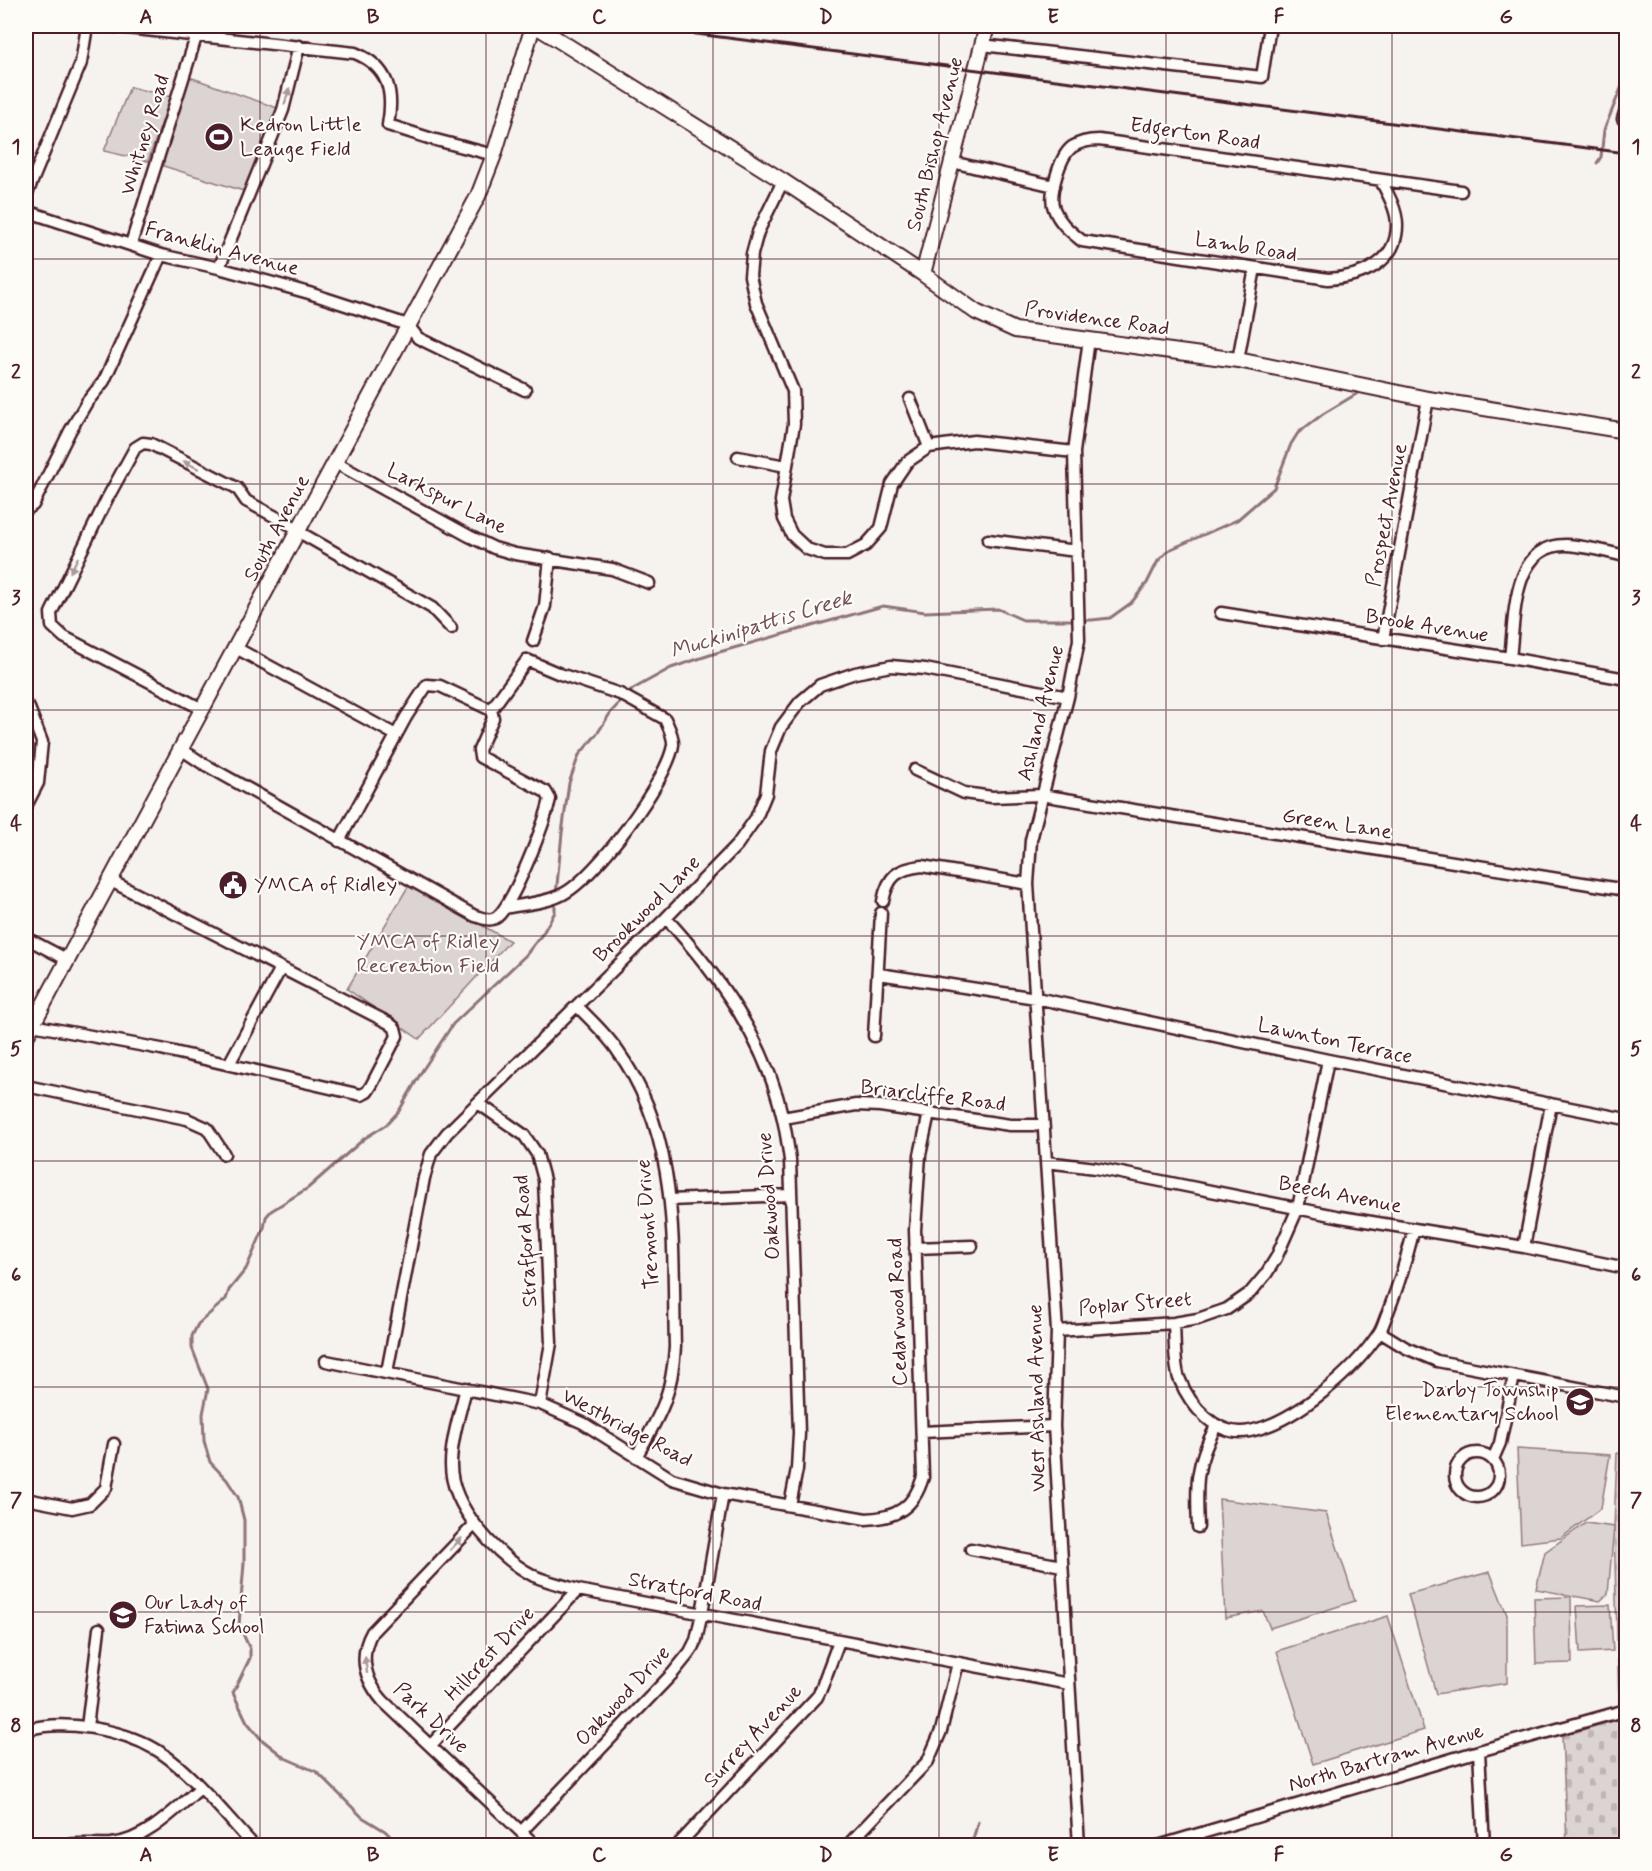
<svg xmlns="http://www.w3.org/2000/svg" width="1652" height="1871" font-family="Mynerve,sans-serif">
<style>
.cemetery{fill:url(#cemetery-stones);stroke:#937a7e;stroke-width:1.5}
.park{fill:#dcd4d2;stroke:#937a7e;stroke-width:1.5}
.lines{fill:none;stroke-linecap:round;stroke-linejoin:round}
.stream{stroke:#8e7378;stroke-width:3}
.minor-casing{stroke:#4a1f2b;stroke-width:15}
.tertiary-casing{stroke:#4a1f2b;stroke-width:18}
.minor{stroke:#fdfcf7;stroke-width:10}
.tertiary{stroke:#fdfcf7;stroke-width:14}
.rail{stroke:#4a1f2b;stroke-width:3}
.oneway{fill:#ac999b}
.grid{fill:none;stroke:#4a1f2b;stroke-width:1.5;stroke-opacity:0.55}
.labels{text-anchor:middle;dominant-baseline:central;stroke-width:4.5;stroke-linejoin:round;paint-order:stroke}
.poi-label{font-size:21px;fill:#4a1f2b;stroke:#fdfcf7;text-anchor:start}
.street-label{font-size:21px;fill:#4a1f2b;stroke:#fdfcf7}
.park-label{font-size:21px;fill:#6e4c55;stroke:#fdfcf7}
.water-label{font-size:22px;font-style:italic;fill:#725058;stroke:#fdfcf7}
.neatline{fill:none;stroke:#4a1f2b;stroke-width:2}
.grid-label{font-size:20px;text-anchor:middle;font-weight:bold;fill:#4a1f2b}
</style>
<defs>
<pattern id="cemetery-stones" width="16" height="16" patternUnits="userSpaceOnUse" patternTransform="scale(1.5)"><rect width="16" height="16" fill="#dcd4d2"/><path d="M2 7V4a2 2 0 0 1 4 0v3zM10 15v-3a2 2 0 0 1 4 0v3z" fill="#beb6b4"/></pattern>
</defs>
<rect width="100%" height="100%" fill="#f6f3ef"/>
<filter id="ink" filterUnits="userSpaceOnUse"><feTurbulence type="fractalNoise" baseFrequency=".0167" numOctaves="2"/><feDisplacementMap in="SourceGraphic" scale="12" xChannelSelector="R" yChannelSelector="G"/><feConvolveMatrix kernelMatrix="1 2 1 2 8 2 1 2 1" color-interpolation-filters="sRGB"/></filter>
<g filter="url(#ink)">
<path class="cemetery" d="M1617,1453l9,2v249l-7,2 -5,-179z
M1626,1717v128h-59l-5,-109z"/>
<path class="park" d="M184,75l99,35 -33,83 -93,-29z
M130,87l41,10 -23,64 -44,-10z
M409,885l101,56 -91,98 -72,-50z
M1517,1449l93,6 -9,53 -40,30 -40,5z
M1219,1499l107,14 29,88 -85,27 -7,-17 -38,7z
M1586,1523l28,4 -6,67 -8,7 -64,-12 9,-37z
M1490,1572l17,43v68l-71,11 -28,-100z
M1571,1597l1,66 -36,1 -2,-66z
M1610,1605l3,46 -33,2 -3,-47z
M1388,1616l36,114 -111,34 -36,-113z"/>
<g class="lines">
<path class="stream" d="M1597,163l4,-6 3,-27 22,-54
M556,895l6,-62 7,-50 10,-28 18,-21 14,-22 22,-23 38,-21 45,-15 167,-47 42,6 73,-3 25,11h69l18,-2 21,-15 16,-20 11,-22 11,-11 68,-30 37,-32 17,-44 7,-11 25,-19 35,-21
M400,1846l-15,-15 -23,-14 -45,-45 -32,-14 -24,-19 -14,-17 -14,-29 17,-35v-9l-11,-24 5,-62v-43l-6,-23 -11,-17 -17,-18 -6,-21 -1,-27 5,-25 -16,-41v-12l6,-12 28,-25 3,-9 17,-21 18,-41 2,-11 5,-6 37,-23 57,-50 21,-13 13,-14 23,-40 31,-47 73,-69 17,-22 12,-21v-10
M971,1846l7,-24"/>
<g class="minor-casing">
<path id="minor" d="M109,26l246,27c34,14 39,39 33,72l44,14 62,16
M982,45l280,32 8,-51
M1623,119l3,-10
M952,162l102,24
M783,181l-25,51 -6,22 -2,22 6,27 37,88 1,33 -13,77 3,18 8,16 15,14 18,6h22l19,-10 15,-17 11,-44 15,-22 22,-15 45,-6 100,11
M1381,181c7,13 16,29 16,44 0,39 -37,52 -69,54l-246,-38c-12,-10 -22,-17 -28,-32 -6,-14 6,-53 18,-62 9,-6 17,-7 27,-7l362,51
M26,196l55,-133 6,-37
M26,211l135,44 58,13 90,25 99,32 10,13 107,52
M131,244l65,-207
M219,268l64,-158 16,-64
M1238,360l17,-92
M910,399l19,48
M738,457l48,9
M336,463l133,73 25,12 21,6 97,15 37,14
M26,510l7,-5 37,-74 17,-29 17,-21 57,-126
M299,532l133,76 19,20
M988,540l89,11
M1221,613l289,45 116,21
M1383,639l45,-240
M533,641l12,-35 5,-48
M236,648l160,87
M1510,658c5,-38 1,-114 56,-113 20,1 41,7 60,11
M26,705l3,3 13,34 -4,41 -12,23
M202,709l-138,-72 -12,-11 -1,-13 56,-114 28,-51 8,-5 8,1 86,44 9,13 54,29
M491,710l36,-50 33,14 60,20 45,25c3,7 9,18 8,26 -5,35 -78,133 -110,149 -17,9 -39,10 -58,14
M181,749l21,14 273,153c8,2 15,6 22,1 17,-14 48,-95 53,-118l-4,-7 -66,-35 -1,-7 14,-32 -2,-8
M915,770l49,23 28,4 49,-2 585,95
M339,841l67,-124 21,-32 13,1 51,24
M883,901c5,-25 14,-32 39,-35l106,18
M666,918c53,58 100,123 117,201 3,13 5,27 7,41l9,273 -2,36 -7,36
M26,938l40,21
M879,974l157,24 292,62 298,59
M577,1006c14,14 29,28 40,44 64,88 55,194 58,297 -3,49 -15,68 -39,110
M32,1025l129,24 200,46 6,-3 4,-6 26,-50 -2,-8 -6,-5 -280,-143
M874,1036l7,-123
M229,1064l52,-96
M26,1086l161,33 20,9 17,26
M478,1103l46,32 13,19 7,26 7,163 -11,61
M783,1118l73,-13 24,1 130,19h33
M1046,1162l50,6 245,49 183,30 102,21
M670,1200l121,-5
M1524,1247l27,-143
M915,1248l57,-2
M1174,1323c1,16 0,41 5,55 11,28 38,60 71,53 45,-9 104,-60 129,-98 4,-6 6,-15 9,-21 11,-28 19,-55 26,-83
M1057,1331l117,-8 24,-4 29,-10 23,-16 16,-19 10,-16 22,-50 30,-148
M1380,1332l26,16 31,13 189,36
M326,1361l214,43 43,19 89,56 51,15 143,25c31,-1 48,-12 57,-42l-8,-247 5,-75 9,-42
M387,1372l37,-194 7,-24 16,-21 219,-215 71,-73 19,-27 10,-24 5,-43 10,-24 19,-25 20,-17 35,-12 36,-7 34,3 143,28
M466,1388c-6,25 -15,52 -15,77 0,43 47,92 83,111 13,6 29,9 44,14l491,94
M922,1432l132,-6
M1455 1475a22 22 0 1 1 44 0a22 22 0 1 1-44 0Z
M1493,1459l7,-16 14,-67
M26,1499l46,9 18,-4 16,-16 8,-44
M475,1524l-103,108c-14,25 -7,48 11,69l153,145
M1198,1527c-2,-43 -3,-62 18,-101
M971,1549l91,17
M87,1727l12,-98
M26,1730c37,-11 95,-1 129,19 33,19 72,68 99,97
M431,1745l147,-155
M1479,1751l5,95
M522,1831l151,-158 17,-21 6,-12 6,-27 21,-119
M55,1846c19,-4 37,-1 56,-2 34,-3 64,-34 89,-56
M677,1846l140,-149 4,-8 18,-48
M847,1846l81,-85 13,-30 17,-68
M1079,1846l-25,-420 3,-95 -29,-447 3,-44 37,-143 11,-57 -5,-188 15,-113
M1158,1846l321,-95 147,-41"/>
</g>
<g class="tertiary-casing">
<path id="tertiary" d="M536,26l247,155 140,93 53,38 39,18 223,30 190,39 198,32
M923,274l64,-248
M26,1037l452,-841 16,-41 39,-129"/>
</g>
<use href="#minor" class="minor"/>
<use href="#tertiary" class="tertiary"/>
<path class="rail" d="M634,26l992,127"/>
</g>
<defs><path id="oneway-solid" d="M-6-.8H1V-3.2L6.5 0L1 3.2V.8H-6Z" transform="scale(1.5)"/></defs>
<g class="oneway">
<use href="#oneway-solid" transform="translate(287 96) rotate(-73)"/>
<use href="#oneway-solid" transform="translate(191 465) rotate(-153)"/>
<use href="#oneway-solid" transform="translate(74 565) rotate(117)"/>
<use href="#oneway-solid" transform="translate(456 1544) rotate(-46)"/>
<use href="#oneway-solid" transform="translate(366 1665) rotate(-97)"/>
</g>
</g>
<path class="grid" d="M260,26v1820M486,26v1820M713,26v1820M939,26v1820M1166,26v1820M1392,26v1820M26,259h1600M26,484h1600M26,710h1600M26,936h1600M26,1161h1600M26,1387h1600M26,1612h1600"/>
<defs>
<g id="stadium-disc" transform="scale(1.5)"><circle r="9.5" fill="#4a1f2b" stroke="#fdfcf7"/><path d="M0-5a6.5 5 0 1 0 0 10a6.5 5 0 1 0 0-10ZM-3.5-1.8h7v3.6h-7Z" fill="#fff"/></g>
<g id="civic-disc" transform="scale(1.5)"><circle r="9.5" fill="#4a1f2b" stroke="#fdfcf7"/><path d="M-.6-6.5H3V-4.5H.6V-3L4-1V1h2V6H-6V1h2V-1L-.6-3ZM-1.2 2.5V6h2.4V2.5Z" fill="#fff"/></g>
<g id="school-disc" transform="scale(1.5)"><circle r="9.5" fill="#4a1f2b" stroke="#fdfcf7"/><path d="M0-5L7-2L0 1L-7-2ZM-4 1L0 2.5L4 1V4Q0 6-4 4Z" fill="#fff"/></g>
</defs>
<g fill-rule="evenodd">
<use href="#stadium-disc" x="219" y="137"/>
<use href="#civic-disc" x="233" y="885"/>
<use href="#school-disc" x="1580" y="1402"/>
<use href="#school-disc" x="123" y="1615"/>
</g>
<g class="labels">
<g class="poi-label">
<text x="240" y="125">Kedron Little<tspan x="240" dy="24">Leauge Field</tspan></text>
<text x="254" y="885">YMCA of Ridley</text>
<text x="1559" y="1390" text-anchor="end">Darby Township<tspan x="1559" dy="24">Elementary School</tspan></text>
<text x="144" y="1603">Our Lady of<tspan x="144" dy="24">Fatima School</tspan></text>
</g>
<g class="street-label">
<text transform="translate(1195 134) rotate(8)">Edgerton Road</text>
<text transform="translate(145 135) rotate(-73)">Whitney Road</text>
<text transform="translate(935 144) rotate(-76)">South Bishop Avenue</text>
<text transform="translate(1246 247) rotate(9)">Lamb Road</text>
<text transform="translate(222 249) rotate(15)">Franklin Avenue</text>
<text transform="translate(1097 319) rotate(8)">Providence Road</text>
<text transform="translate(447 499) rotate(27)">Larkspur Lane</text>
<text transform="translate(1387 515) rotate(-79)">Prospect Avenue</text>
<text transform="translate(277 528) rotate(-62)">South Avenue</text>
<text transform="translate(1427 626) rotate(9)">Brook Avenue</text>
<text transform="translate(1041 713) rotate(-76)">Ashland Avenue</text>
<text transform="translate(1337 824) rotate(9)">Green Lane</text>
<text transform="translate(647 909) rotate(-45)">Brookwood Lane</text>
<text transform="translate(1335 1041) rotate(12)">Lawnton Terrace</text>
<text transform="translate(933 1096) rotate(7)">Briarcliffe Road</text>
<text transform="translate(1340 1195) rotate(11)">Beech Avenue</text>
<text transform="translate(769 1196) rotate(-94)">Oakwood Drive</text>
<text transform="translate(648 1224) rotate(-94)">Tremont Drive</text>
<text transform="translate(526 1241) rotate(-94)">Strafford Road</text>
<text transform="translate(1135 1304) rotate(-5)">Poplar Street</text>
<text transform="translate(898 1312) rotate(-92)">Cedarwood Road</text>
<text transform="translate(1037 1398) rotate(-91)">West Ashland Avenue</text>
<text transform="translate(627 1428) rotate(28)">Westbridge Road</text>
<text transform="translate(695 1592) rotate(11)">Stratford Road</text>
<text transform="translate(490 1654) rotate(-47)">Hillcrest Drive</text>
<text transform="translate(623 1696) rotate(-47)">Oakwood Drive</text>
<text transform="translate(431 1718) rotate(43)">Park Drive</text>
<text transform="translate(753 1736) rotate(-47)">Surrey Avenue</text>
<text transform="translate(1386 1758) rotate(-16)">North Bartram Avenue</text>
</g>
<g class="park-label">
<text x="428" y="942">YMCA of Ridley<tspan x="428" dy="24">Recreation Field</tspan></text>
</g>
<g class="water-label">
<text transform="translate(761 625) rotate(-17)">Muckinipattis Creek</text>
</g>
</g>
<rect width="1652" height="1871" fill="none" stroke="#fdfcf7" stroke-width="66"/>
<rect x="33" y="33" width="1586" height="1805" class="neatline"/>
<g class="grid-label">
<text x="146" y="23">A</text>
<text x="373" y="23">B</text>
<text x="599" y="23">C</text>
<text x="826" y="23">D</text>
<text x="1053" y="23">E</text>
<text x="1279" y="23">F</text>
<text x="1506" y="23">G</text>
<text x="16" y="153">1</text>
<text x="1636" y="153">1</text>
<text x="16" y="378">2</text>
<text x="1636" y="378">2</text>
<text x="16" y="604">3</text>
<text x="1636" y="604">3</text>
<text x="16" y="830">4</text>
<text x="1636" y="830">4</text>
<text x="16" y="1055">5</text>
<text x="1636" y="1055">5</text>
<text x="16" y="1281">6</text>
<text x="1636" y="1281">6</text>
<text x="16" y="1506">7</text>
<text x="1636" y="1506">7</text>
<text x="16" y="1732">8</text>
<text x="1636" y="1732">8</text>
<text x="146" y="1861">A</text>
<text x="373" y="1861">B</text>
<text x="599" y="1861">C</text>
<text x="826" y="1861">D</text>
<text x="1053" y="1861">E</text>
<text x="1279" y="1861">F</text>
<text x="1506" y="1861">G</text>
</g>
</svg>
